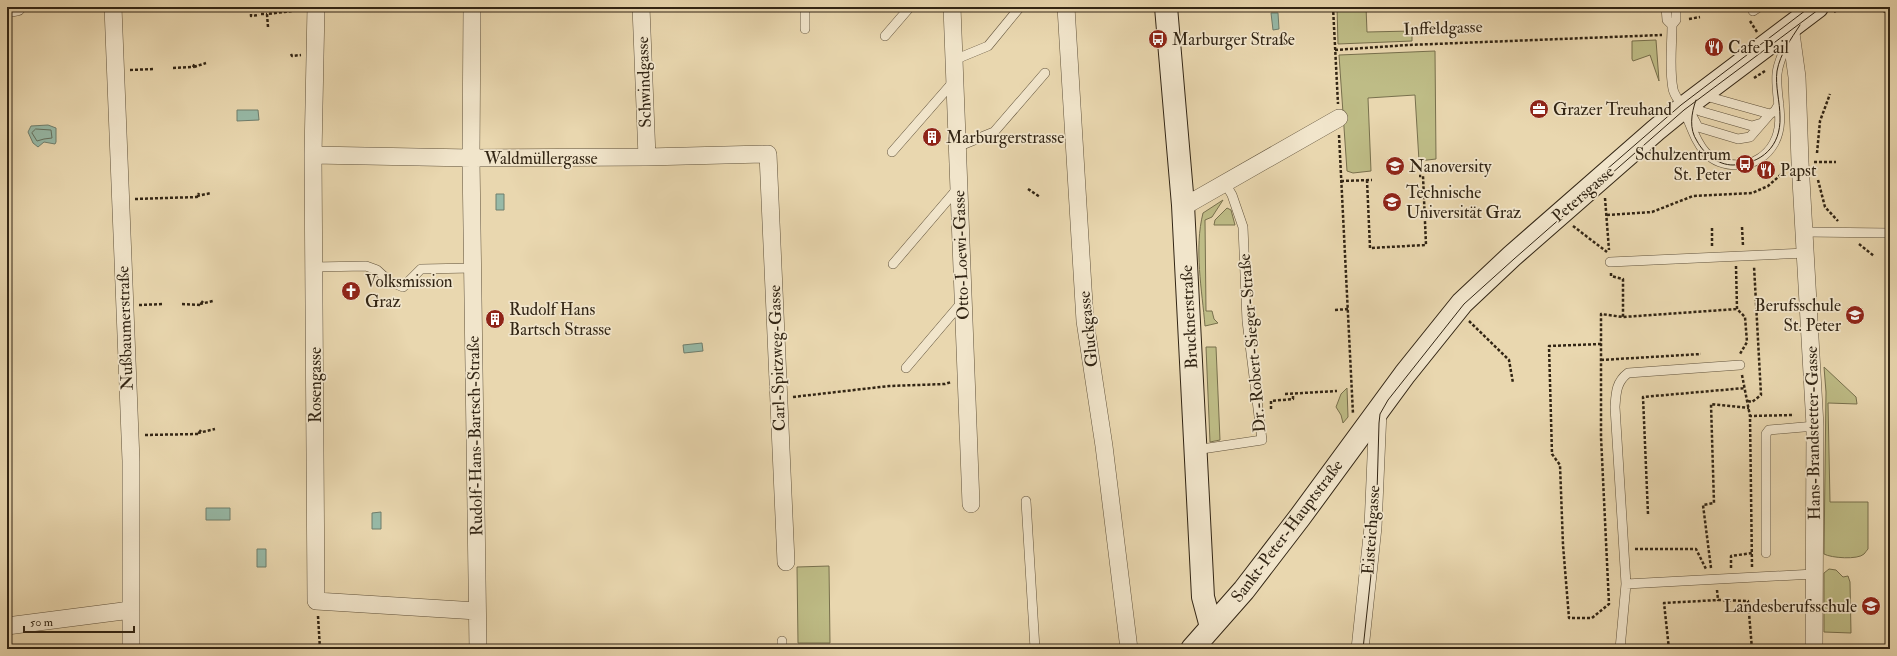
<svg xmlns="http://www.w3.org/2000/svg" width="1897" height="656" font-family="'IM FELL Double Pica',serif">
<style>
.green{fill:#bebc86;stroke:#78704d}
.water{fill:#97baa8;stroke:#6f7e6d}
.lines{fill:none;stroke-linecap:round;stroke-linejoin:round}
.shore{stroke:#64705e;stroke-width:1}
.service-casing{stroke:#60523b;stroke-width:10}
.minor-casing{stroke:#60523b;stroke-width:18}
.secondary-casing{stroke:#322514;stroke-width:24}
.path{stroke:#322514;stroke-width:2.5;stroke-dasharray:3 2;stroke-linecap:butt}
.service{stroke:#f1e5cb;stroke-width:9}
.minor{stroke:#f1e5cb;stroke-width:17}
.secondary{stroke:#f1e5cb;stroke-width:22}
.tram{stroke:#322514;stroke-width:1}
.labels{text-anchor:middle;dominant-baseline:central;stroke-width:3.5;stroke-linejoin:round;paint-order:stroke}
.street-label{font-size:17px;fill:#322514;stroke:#f1e5cb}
.poi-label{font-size:17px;fill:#322514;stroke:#f1e5cb;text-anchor:start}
</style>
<rect width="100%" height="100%" fill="#e9d7af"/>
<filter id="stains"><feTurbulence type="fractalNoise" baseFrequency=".005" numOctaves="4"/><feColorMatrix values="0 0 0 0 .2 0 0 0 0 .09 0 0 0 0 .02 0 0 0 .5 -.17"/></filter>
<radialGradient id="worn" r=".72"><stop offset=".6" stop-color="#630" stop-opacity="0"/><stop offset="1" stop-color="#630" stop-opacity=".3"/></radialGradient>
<path class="green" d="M1337,7h29l1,25 45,-1v10l-74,3z
M1656,40l3,41 -9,-26 -17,6 -1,-2v-18z
M1435,51l1,108 -17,2 -4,-66 -47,3 3,73 -18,2 -6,-2 -8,-116z
M1223,200l-11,17 -7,3 1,91h6l2,8 4,4 -13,3c-3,-36 -11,-77 -2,-113z
M1227,208l4,2 4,15h-21l1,-5z
M1206,347h10l4,93 -10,2z
M1824,367l32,30 1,7 -29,-1 2,99h38v47c-1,1 -3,4 -4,5 -6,6 -33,4 -40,0l2,-162z
M1347,388l1,29 -5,6 -2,-8 -5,-8 5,-13z
M829,566l1,77h-32l-1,-76z
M1829,569l7,1 7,7 5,-1 2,6 1,51 -27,-1v-59z"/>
<path class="water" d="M1271,13h7l1,16 -6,1z
M237,110h21l1,10 -22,1z
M48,125l8,3v14l-1,2 -11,-2 -6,5 -5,-4 -5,-11 3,-6z
M496,194h8v16h-8z
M702,343l1,8 -19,2 -1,-8z
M206,508h24v12h-24z
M381,512v17h-9v-16z
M257,549h9v18h-9z"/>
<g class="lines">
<path class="shore" d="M36,129l15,1 1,8 -8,1 -7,2 -5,-8z"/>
<g class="service-casing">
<path id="service" d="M805,7v22
M1666,7l1,13 5,5
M1676,7v13l-4,5c0,21 -3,43 1,64 1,6 7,13 10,19 13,28 17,58 57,57 14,-1 27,-9 34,-22 12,-22 1,-46 3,-69 1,-13 8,-23 11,-35
M1753,11l6,-4
M885,36l25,-29
M954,60l34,-14 32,-39
M1702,95l68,19
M1688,106l15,6 49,14 10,-3
M1688,108l10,19 40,12 12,-2 20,-23 5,-3 4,-7
M957,147l37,-15 51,-59
M892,152l62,-71
M1805,232l85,1
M1610,262l196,-9
M893,264l65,-76
M314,267l52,-1 11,4 12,11 14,6 18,-18 52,-1
M1740,365l-112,8c-12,9 -12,20 -13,34l11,177 188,-10
M906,368l57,-67
M1195,450l67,-10 -15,-119 -4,-94 -11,-32 -7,-12
M1026,501l9,148
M1766,553v-119l3,-4 46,-4
M782,649v-8
M1620,649l6,-65"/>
</g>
<g class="minor-casing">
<path id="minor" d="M113,7l18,454v188
M316,7l-3,148 3,446 161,10
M472,7l-1,151 7,491
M641,7l6,150
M952,7l19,497
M1066,7l19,314 19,125 25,203
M7,9l10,-2
M1790,26l7,51 3,85 15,264 -1,223
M313,155l158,3 176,-1 121,-3 18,408
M1183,205l7,-2 149,-85
M7,626l124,-16
M1360,649l13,-122 5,-116"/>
</g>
<g class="secondary-casing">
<path id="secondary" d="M1166,7l17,198 20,392 8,30
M1192,649l52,-59 56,-73 105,-143 57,-71 50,-47 144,-126 27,-22 134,-101"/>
</g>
<path class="path" d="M1333,7l5,97
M1879,7l11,9
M283,12v-5
M1834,12l8,-5
M251,14v2l8,-1
M261,14h6
M1689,19l11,-2
M1750,21l7,11
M268,27l-1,-13 34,-4
M1335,50l73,-5 254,-10
M291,54l1,2 9,-1
M194,67l12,-4
M173,68l20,-1 2,-4
M130,70l24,-1
M1754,78l11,-7
M1339,135l14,279
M1817,153l3,-32 10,-27
M1814,162h22
M1367,180l3,68 56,-3 -3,-69h-4
M1818,180l7,27 13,14
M1341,181l31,-1
M1028,189l12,8
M197,196l14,-3
M1605,198l4,52
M135,199l62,-2 2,-4
M1607,215l45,-3 41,-16 59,-3 16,-7 17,-15
M1573,226l34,26
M1742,227l1,19
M1712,228v19
M1859,244l15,12
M1736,266l1,43 8,8 2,25 -7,12
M1611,273v3l12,3v38
M182,304l18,1 3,-4
M200,304l13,-3
M139,305l25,-1
M1335,310l13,-1
M1469,321l40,39 4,23
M1601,344l-52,2 3,108 8,11 3,80 6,73h23l17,-14 -8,-167v-123l22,3 114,-8
M1601,360l100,-6
M1742,375l8,41
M1285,394l52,-3
M793,397l96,-11 56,-2 6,-2
M1748,401l4,1 9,-7 -7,-129
M1271,409v-8l22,-2v-5
M198,433l17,-4
M145,435l53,-1 3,-4
M1648,514l-5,-117 102,-9
M1635,549h61l10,20
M1752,567l-2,-151 44,-1
M1711,568l-8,-63 11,-2 -3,-99 38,4
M1731,568v-12l21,-3
M1717,590l1,10 30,1 4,48
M318,616l2,33
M1669,649l-5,-46 54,-3"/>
<use href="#service" class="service"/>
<use href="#minor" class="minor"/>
<use href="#secondary" class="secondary"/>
<path class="tram" d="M1696,100c-5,14 -7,29 1,41 7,13 21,24 36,24 29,-1 48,-19 47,-48 0,-15 -5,-31 -3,-46 3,-17 14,-32 23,-46
M1606,170l75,-65 129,-98
M1363,649l13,-121 3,-105 1,-9 8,-14 76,-96 50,-45 170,-149 138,-103"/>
</g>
<defs>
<g id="bus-disc" transform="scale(1)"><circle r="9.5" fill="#8f2418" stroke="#f1e5cb"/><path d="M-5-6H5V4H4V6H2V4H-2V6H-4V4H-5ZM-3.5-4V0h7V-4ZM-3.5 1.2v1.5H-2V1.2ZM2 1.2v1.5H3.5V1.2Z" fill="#fff"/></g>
<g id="restaurant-disc" transform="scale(1)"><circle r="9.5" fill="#8f2418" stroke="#f1e5cb"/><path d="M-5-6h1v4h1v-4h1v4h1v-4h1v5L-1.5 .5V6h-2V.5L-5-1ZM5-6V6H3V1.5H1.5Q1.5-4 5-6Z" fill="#fff"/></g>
<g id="office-disc" transform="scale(1)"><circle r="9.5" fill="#8f2418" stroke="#f1e5cb"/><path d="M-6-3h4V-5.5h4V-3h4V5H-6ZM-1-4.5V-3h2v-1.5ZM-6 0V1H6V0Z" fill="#fff"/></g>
<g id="building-disc" transform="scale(1)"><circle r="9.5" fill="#8f2418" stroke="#f1e5cb"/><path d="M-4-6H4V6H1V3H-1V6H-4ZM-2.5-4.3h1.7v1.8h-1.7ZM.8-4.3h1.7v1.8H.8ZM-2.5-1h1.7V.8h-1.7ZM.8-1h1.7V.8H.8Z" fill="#fff"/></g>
<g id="school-disc" transform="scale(1)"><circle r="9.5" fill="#8f2418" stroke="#f1e5cb"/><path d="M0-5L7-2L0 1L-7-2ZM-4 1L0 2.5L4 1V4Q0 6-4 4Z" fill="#fff"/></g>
<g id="university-disc" transform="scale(1)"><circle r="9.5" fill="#8f2418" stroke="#f1e5cb"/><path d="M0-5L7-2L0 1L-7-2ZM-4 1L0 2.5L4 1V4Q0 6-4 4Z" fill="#fff"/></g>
<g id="church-disc" transform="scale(1)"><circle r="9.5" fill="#8f2418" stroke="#f1e5cb"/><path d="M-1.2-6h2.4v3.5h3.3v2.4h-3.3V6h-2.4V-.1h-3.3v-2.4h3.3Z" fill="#fff"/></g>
</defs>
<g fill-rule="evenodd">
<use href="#bus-disc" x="1158" y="39"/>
<use href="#restaurant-disc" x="1714" y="47"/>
<use href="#office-disc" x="1539" y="109"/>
<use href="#building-disc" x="932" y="137"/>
<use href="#bus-disc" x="1745" y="164"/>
<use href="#school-disc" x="1395" y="166"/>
<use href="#restaurant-disc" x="1766" y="170"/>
<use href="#university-disc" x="1392" y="202"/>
<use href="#church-disc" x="351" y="291"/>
<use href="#school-disc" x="1855" y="315"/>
<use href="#building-disc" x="495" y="319"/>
<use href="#school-disc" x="1871" y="606"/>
</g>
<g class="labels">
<g class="street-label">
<text transform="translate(1443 28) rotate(-2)">Inffeldgasse</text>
<text transform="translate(644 82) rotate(-92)">Schwindgasse</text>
<text x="541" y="158">Waldmüllergasse</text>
<text transform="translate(1583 194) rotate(-41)">Petersgasse</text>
<text transform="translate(961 255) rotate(-92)">Otto-Loewi-Gasse</text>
<text transform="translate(1189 317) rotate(-93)">Brucknerstraße</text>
<text transform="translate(125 328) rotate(-92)">Nußbaumerstraße</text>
<text transform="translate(1088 329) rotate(-96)">Gluckgasse</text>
<text transform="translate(1252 343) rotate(-95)">Dr.-Robert-Sieger-Straße</text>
<text transform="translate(777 358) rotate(-92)">Carl-Spitzweg-Gasse</text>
<text transform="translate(315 385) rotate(-90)">Rosengasse</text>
<text transform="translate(1813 433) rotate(-91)">Hans-Brandstetter-Gasse</text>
<text transform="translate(475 436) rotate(-91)">Rudolf-Hans-Bartsch-Straße</text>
<text transform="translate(1371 530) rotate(-86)">Eisteichgasse</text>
<text transform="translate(1287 531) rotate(-53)">Sankt-Peter-Hauptstraße</text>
</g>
<g class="poi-label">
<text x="1172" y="39">Marburger Straße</text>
<text x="1728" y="47">Cafe Pail</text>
<text x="1553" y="109">Grazer Treuhand</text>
<text x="946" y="137">Marburgerstrasse</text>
<text x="1731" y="154" text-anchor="end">Schulzentrum<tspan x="1731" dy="20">St. Peter</tspan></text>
<text x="1409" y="166">Nanoversity</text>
<text x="1780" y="170">Papst</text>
<text x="1406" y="192">Technische<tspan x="1406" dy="20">Universität Graz</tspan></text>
<text x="365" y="281">Volksmission<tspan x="365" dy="20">Graz</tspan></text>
<text x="1841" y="305" text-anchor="end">Berufsschule<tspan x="1841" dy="20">St. Peter</tspan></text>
<text x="509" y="309">Rudolf Hans<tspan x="509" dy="20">Bartsch Strasse</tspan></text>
<text x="1857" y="606" text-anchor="end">Landesberufsschule</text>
</g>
</g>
<rect width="1897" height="656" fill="none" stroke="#e9d7af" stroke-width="24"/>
<rect x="8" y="8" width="1881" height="640" fill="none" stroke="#322514" stroke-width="2"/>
<rect x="12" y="12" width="1873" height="632" fill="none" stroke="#322514"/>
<path d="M24 626v6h110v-6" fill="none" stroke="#322514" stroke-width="2"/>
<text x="30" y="626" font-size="12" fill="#322514" stroke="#f1e5cb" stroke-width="3" paint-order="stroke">50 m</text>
<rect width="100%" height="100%" filter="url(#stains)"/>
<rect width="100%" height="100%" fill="url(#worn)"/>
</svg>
